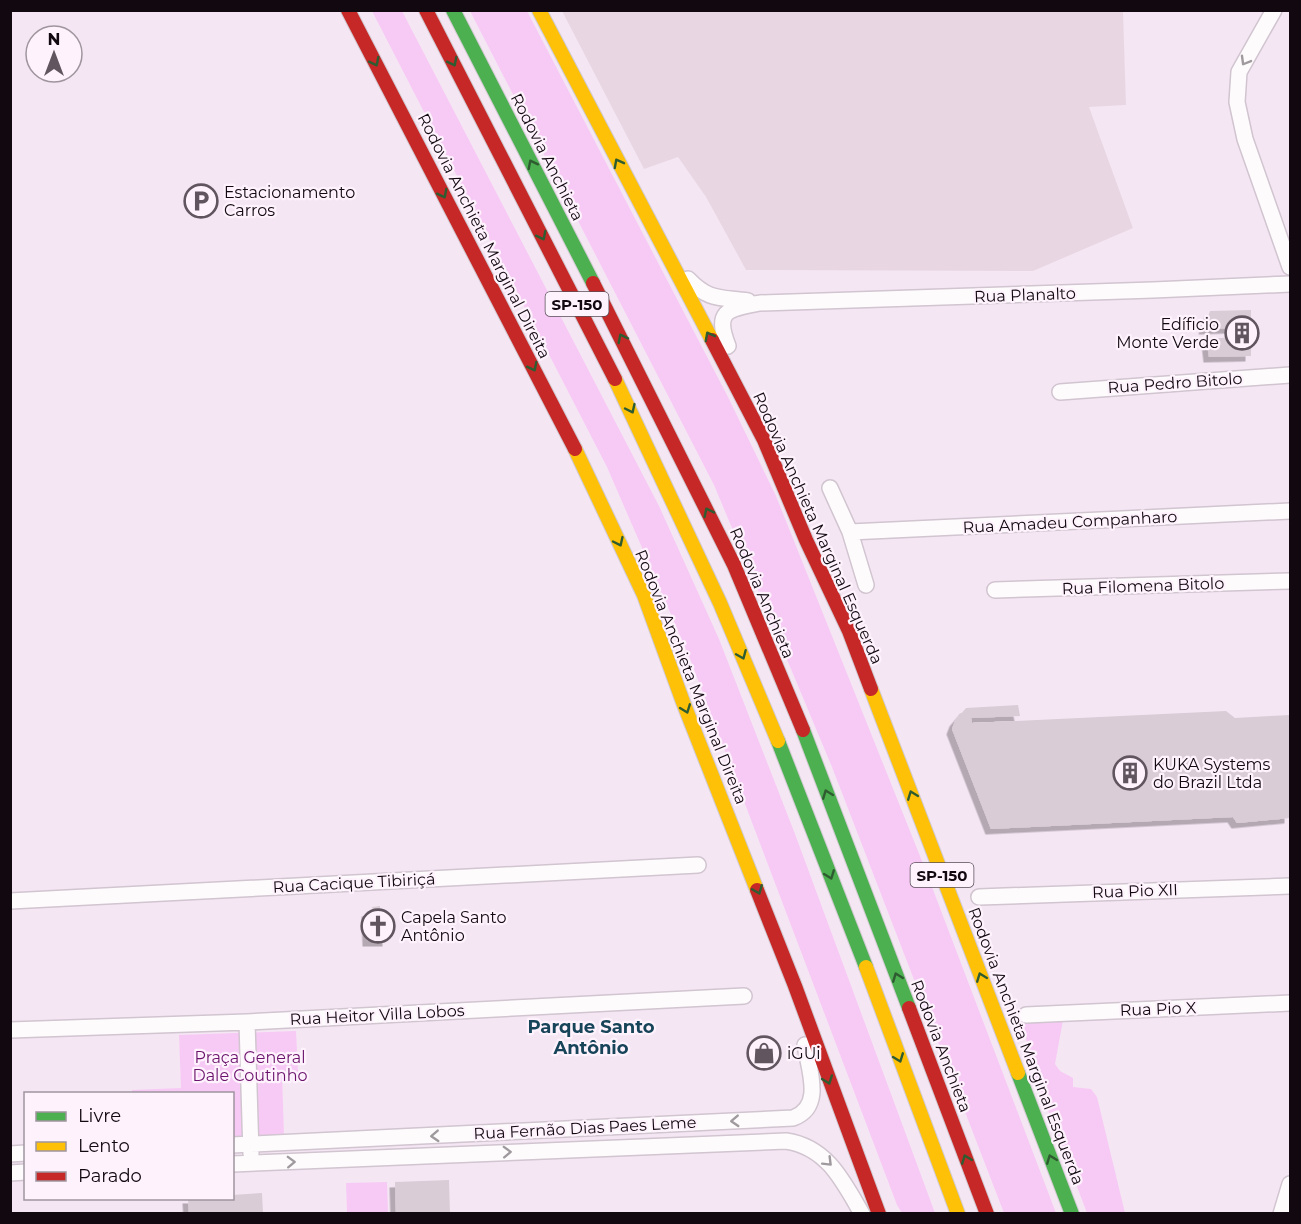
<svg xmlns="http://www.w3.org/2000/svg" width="1301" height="1224" font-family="Montserrat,sans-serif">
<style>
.education{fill:#e8d6e3}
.green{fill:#f7caf5}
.building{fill:#daccd6;filter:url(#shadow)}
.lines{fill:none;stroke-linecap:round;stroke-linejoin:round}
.street-casing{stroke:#d1c5d0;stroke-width:18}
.fast-casing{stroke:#d0cad0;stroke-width:16}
.slow-casing{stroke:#d0cad0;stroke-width:16}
.jam-casing{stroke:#d0cad0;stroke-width:16}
.street{stroke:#fefbfd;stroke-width:15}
.fast{stroke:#4caf50;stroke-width:14}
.slow{stroke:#ffc107;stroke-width:14}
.jam{stroke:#c62828;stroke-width:14}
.oneway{stroke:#9f9a9e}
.oneway2{stroke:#2e5c30}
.labels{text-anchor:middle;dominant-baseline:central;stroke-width:4.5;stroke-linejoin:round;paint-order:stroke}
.shield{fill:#fef3fd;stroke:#584e57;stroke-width:1.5}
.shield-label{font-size:15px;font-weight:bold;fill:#110810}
.street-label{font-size:16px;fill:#110810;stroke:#fef3fd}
.poi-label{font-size:16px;fill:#110810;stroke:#fef3fd;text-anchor:start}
.park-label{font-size:16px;fill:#6b136c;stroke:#fef3fd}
.neighbourhood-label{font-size:18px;font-weight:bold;fill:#174459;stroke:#fef3fd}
</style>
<defs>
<filter id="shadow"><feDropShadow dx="-5.5" dy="5.5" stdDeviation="0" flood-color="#0004"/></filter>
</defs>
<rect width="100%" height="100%" fill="#f5e6f4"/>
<path class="education" d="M562,11h566h-5l3,94 -37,2 44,121 -100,43 -287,-1 -40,-73 -28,-40 -34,12z"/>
<path class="green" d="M372,11h30l257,495 60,133 76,195 140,379h-33l-5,-8 -208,-549 -82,-189z
M470,11h57l201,386 48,99 148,370 132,347h-52l-172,-446 -118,-282z
M1063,1020l-8,44 5,7 13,7v9l18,2 6,8 28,116h-38l-49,-129 -16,-61z
M296,1031l2,41 -16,1 2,64 -51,2 -1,-45h-100v-4l49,-2 -2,-53z
M387,1182l1,31h-41l-1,-30z"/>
<path class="building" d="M1251,310v46l-42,1 -2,-18 27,-2 -1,-9 -29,1 6,-18z
M1018,705l2,11 -49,2 1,5 254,-12 9,7 55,-3v103l-53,5 -4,-6 -242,12 -39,-100 3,-8 11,-13z
M380,906v4h7l1,31h-20l-1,-30h6l-1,-4z
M449,1180l1,34h-54l-1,-32z
M262,1193l1,21h-74l-1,-16h44v-3z"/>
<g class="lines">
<g class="street-casing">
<path id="street" d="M1274,10l-35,62 -2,30 8,37 45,128
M688,279c21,22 32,18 60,22
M728,346c-14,-36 0,-37 32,-43l393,-13 137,-6
M1060,392l230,-17
M830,488l20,44 16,53
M850,532l440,-21
M995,590l295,-9
M979,897l311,-11
M10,901l688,-36
M1026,1015l264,-12
M247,1022l4,132
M10,1030l237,-8 497,-26
M232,1145l561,-27c31,-11 16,-48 12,-73
M10,1154l16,-1
M232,1164l554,-23c41,6 57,40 76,73
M10,1173l16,-1
M1281,1214l9,-30"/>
</g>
<g class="fast-casing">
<path id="fast" d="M453,10l140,273
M803,730l106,278
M778,741l88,226
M1018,1073l54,141"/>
</g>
<g class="slow-casing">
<path id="slow" d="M539,10l173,330
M615,379l105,224 58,138
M575,449l69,146 39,107 74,188
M871,689l147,384
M866,967l92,247"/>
</g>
<g class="jam-casing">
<path id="jam" d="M348,10l227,439
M426,10l189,369
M593,283l141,282 69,165
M712,340l52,100 42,100 43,91 22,58
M757,890l38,96 84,228
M909,1008l78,206"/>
</g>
<use href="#street" class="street"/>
<use href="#fast" class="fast"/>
<use href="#slow" class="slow"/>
<use href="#jam" class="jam"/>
</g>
<defs><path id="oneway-chevron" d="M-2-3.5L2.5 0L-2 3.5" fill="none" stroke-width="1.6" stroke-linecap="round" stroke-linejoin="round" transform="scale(1.5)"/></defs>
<g class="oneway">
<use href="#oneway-chevron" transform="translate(1245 61) rotate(120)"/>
<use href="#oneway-chevron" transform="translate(735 1121) rotate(177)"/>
<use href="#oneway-chevron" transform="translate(435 1136) rotate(177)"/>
<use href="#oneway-chevron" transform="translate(507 1152) rotate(-2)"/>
<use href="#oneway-chevron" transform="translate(291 1162) rotate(-2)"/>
<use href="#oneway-chevron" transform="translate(828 1162) rotate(45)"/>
</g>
<g class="oneway2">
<use href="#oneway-chevron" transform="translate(375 62) rotate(63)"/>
<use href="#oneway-chevron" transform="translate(453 62) rotate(63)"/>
<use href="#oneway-chevron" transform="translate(618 163) rotate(-118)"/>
<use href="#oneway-chevron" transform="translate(532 164) rotate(-117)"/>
<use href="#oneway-chevron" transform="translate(443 194) rotate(63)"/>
<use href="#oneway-chevron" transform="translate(542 236) rotate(63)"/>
<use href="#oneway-chevron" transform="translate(709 336) rotate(-118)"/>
<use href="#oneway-chevron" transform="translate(622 338) rotate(-117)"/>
<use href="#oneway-chevron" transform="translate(533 367) rotate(63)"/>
<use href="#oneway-chevron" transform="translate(631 409) rotate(65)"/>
<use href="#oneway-chevron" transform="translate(708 512) rotate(-116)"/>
<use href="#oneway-chevron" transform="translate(619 542) rotate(65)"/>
<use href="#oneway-chevron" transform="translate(742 655) rotate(67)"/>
<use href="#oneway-chevron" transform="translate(686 709) rotate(69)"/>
<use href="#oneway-chevron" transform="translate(827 794) rotate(-111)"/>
<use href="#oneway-chevron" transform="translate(912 795) rotate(-111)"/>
<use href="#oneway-chevron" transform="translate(830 875) rotate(69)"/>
<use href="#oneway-chevron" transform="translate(758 890) rotate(68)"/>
<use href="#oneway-chevron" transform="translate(897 977) rotate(-111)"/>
<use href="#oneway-chevron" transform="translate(981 977) rotate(-111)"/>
<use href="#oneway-chevron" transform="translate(899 1058) rotate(69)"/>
<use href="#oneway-chevron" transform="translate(828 1080) rotate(70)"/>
<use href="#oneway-chevron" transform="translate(966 1159) rotate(-111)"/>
<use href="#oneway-chevron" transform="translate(1051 1159) rotate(-111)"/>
</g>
<defs>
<g id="parking-ring" transform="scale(1.725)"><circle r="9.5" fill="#fef3fd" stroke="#615660" stroke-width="1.5"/><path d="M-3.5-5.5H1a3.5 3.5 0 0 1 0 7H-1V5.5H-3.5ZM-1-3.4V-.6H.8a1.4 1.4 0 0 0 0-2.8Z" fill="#615660"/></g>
<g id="building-ring" transform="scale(1.725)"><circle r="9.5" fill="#fef3fd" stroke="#615660" stroke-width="1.5"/><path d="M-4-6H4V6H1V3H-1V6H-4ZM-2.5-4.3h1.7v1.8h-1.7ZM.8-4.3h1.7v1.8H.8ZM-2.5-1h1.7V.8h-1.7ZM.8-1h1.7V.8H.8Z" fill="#615660"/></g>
<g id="church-ring" transform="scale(1.725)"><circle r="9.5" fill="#fef3fd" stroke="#615660" stroke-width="1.5"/><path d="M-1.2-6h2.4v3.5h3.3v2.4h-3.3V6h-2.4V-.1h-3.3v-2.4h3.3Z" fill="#615660"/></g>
<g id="shop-ring" transform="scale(1.725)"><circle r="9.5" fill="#fef3fd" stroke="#615660" stroke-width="1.5"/><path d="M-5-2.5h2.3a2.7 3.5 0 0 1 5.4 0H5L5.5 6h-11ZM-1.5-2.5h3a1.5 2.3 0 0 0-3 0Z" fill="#615660"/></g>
</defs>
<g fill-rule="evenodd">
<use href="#parking-ring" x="201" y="201"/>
<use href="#building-ring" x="1242" y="333"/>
<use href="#building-ring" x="1130" y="773"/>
<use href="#church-ring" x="378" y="926"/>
<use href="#shop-ring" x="764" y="1053"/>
</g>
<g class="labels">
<g class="shield">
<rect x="545.5" y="292" width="63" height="24" rx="4.5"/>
<rect x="910.5" y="863" width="63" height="24" rx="4.5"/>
</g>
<g class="shield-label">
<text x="577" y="304">SP-150</text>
<text x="942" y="875">SP-150</text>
</g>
<g class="street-label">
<text transform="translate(547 157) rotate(63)">Rodovia Anchieta</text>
<text transform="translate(484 236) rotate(63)">Rodovia Anchieta Marginal Direita</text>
<text transform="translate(1025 295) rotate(-2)">Rua Planalto</text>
<text transform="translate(1175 383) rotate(-4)">Rua Pedro Bitolo</text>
<text transform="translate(1070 522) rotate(-3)">Rua Amadeu Companharo</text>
<text transform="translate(818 528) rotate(66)">Rodovia Anchieta Marginal Esquerda</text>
<text transform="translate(1143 586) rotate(-2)">Rua Filomena Bitolo</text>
<text transform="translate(762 593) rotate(67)">Rodovia Anchieta</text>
<text transform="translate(691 677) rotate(68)">Rodovia Anchieta Marginal Direita</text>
<text transform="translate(354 883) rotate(-3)">Rua Cacique Tibiriçá</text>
<text transform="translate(1135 891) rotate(-2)">Rua Pio XII</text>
<text transform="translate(1158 1009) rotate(-2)">Rua Pio X</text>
<text transform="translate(377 1015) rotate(-3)">Rua Heitor Villa Lobos</text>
<text transform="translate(941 1046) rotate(69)">Rodovia Anchieta</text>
<text transform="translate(1026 1046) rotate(69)">Rodovia Anchieta Marginal Esquerda</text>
<text transform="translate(585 1128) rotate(-3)">Rua Fernão Dias Paes Leme</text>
</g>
<g class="poi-label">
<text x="224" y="192">Estacionamento<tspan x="224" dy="18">Carros</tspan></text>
<text x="1219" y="324" text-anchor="end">Edíficio<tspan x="1219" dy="18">Monte Verde</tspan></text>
<text x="1153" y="764">KUKA Systems<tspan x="1153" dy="18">do Brazil Ltda</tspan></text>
<text x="401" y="917">Capela Santo<tspan x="401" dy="18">Antônio</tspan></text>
<text x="787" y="1053">iGUi</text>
</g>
<g class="park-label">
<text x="250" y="1057">Praça General<tspan x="250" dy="18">Dale Coutinho</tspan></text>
</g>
<g class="neighbourhood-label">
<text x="591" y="1027">Parque Santo<tspan x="591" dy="21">Antônio</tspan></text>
</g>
</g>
<rect width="1301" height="1224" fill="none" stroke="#110810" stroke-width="24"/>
<rect x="24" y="1092" width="210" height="108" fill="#fef3fd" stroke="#9f959e" stroke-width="1.5"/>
<rect x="36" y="1112" width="30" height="9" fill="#4caf50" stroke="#9f959e" stroke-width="1.5"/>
<text x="78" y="1122" font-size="18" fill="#110810">Livre</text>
<rect x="36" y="1142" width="30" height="9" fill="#ffc107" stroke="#9f959e" stroke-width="1.5"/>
<text x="78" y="1152" font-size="18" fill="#110810">Lento</text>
<rect x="36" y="1172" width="30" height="9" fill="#c62828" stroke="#9f959e" stroke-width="1.5"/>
<text x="78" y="1182" font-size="18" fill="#110810">Parado</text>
<g transform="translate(54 54)"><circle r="28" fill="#fef3fd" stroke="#9f959e" stroke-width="1.5"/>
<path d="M0-4.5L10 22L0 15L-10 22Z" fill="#615660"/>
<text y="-9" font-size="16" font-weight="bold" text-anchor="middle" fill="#110810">N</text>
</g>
</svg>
